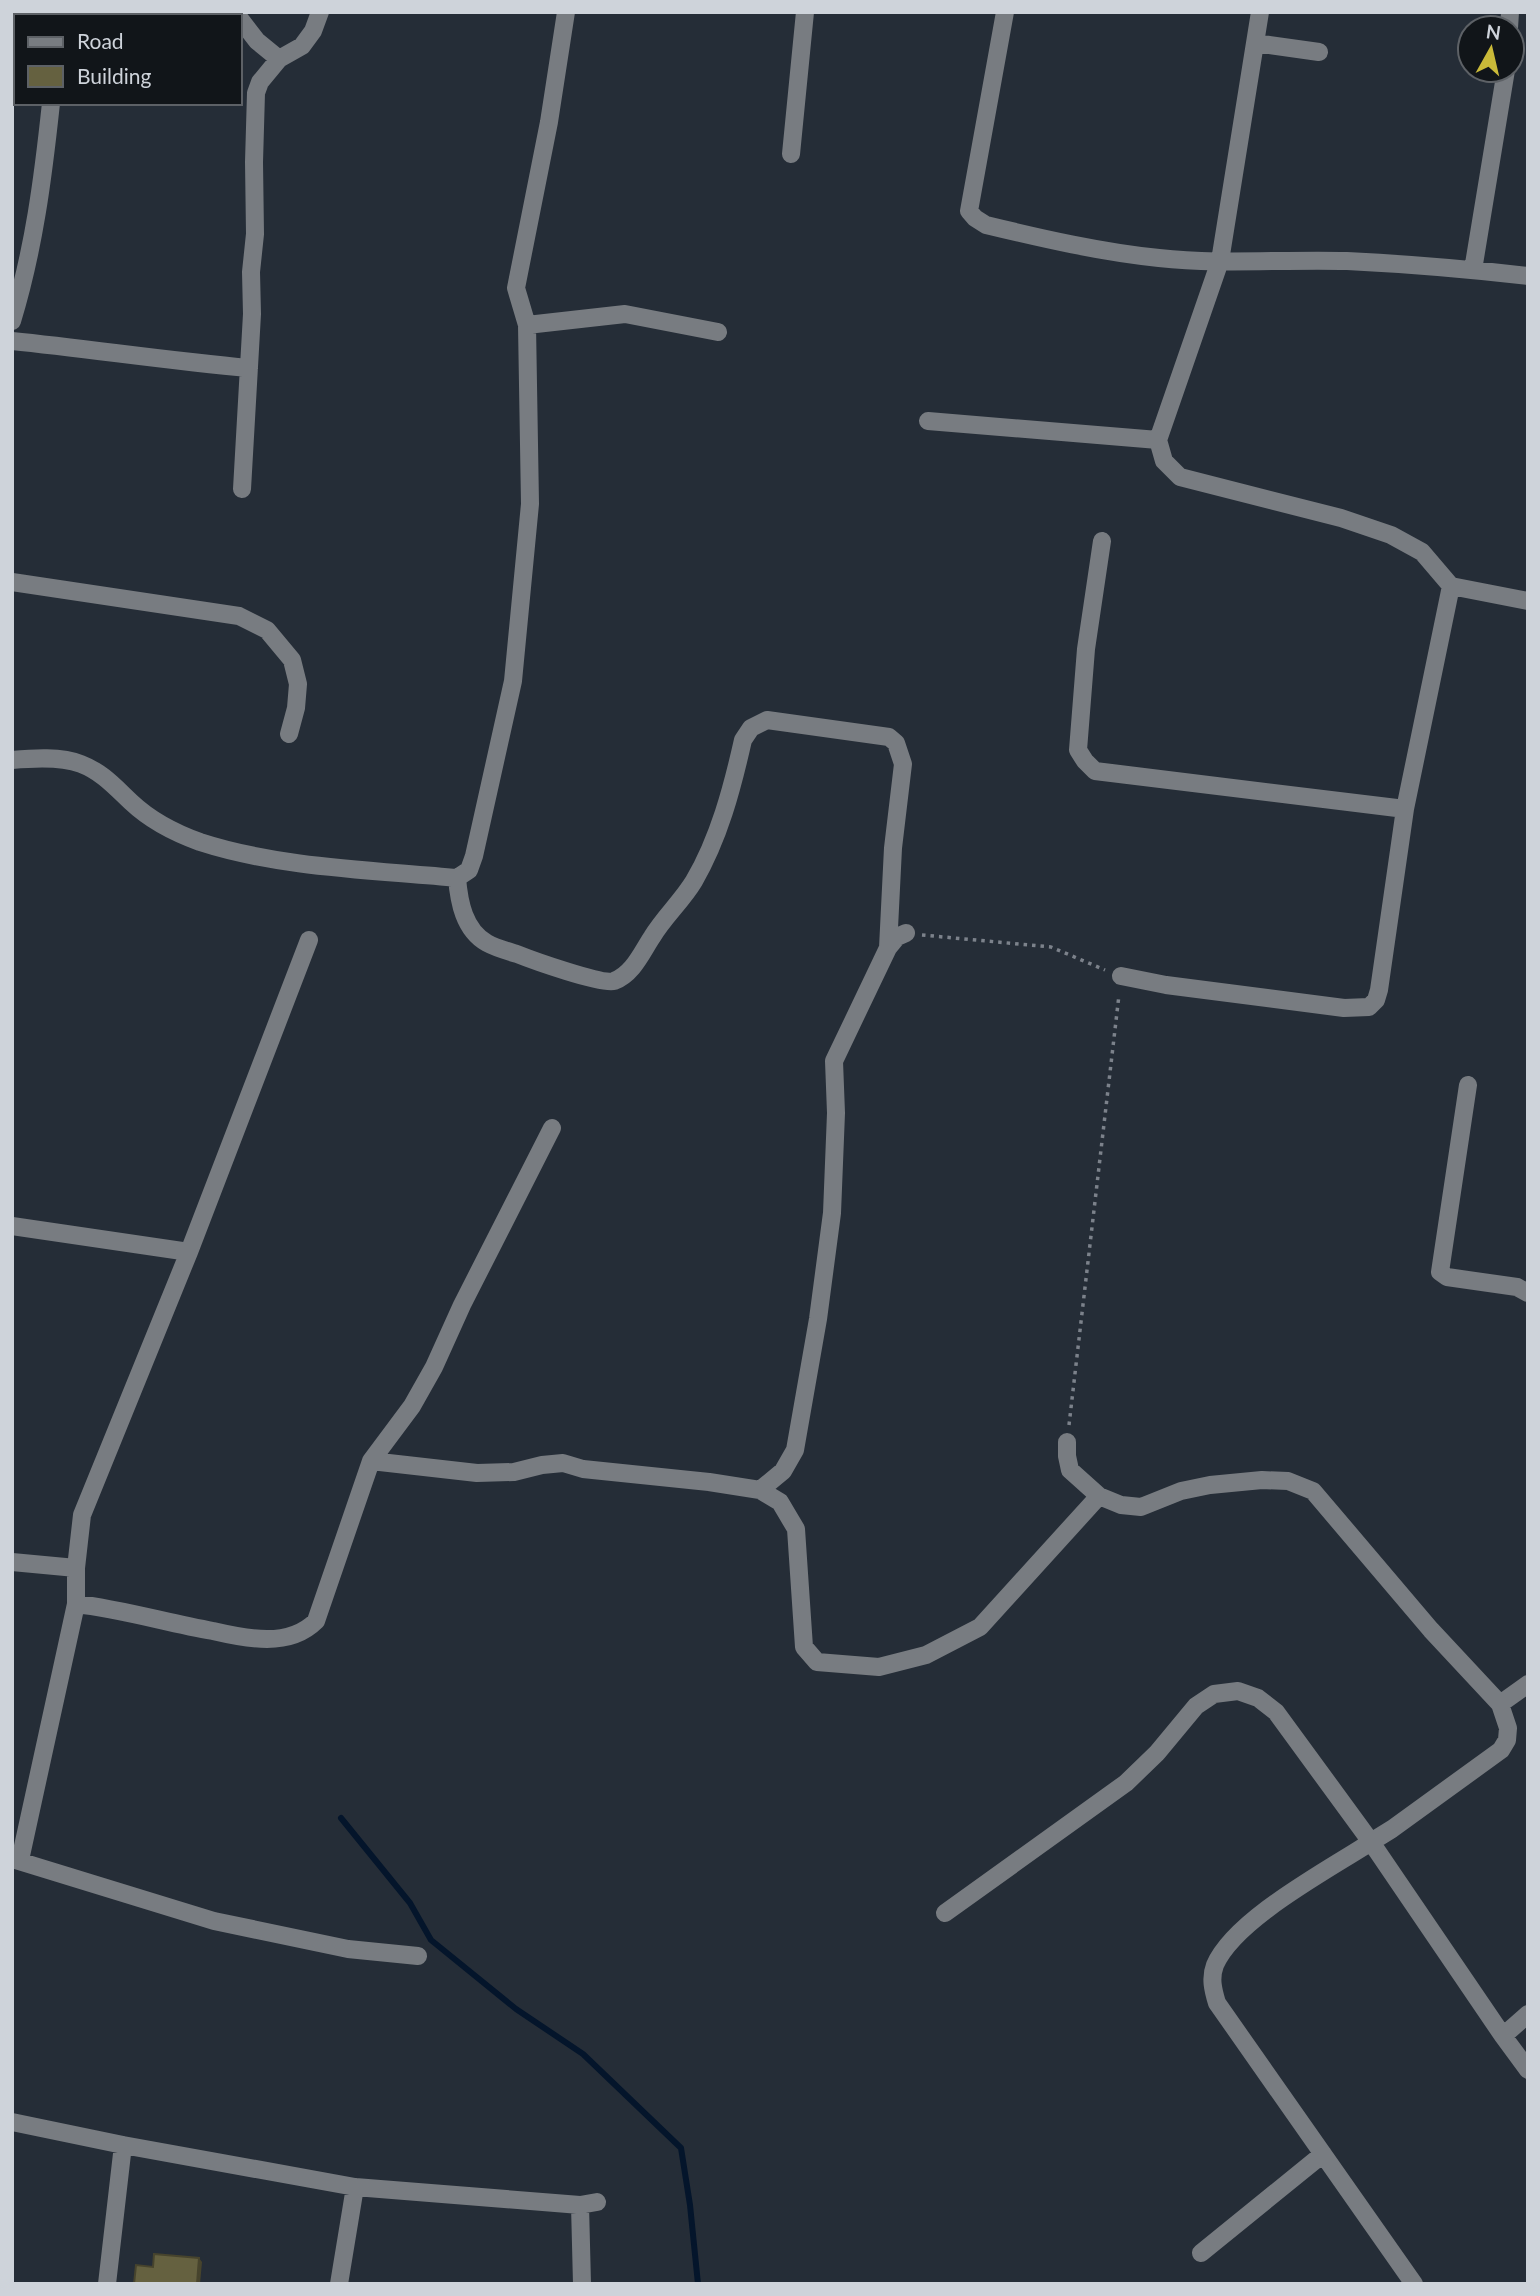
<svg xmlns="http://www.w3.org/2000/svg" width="1540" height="2296" font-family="Lato,sans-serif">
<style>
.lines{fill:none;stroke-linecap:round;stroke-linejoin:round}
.stream{stroke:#04152b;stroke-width:6}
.path{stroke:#7c828b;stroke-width:3.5;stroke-dasharray:3.5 5;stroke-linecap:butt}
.minor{stroke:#787c81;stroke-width:18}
.shaded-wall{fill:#47442d}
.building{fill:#656140;stroke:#47442d;stroke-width:2}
</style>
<rect width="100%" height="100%" fill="#252d37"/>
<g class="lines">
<path class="stream" d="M341,1818l69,85 21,37 85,69 67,45 98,94 9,57 8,79"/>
<path class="path" d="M922,935l129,12 54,23
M1069,1425l50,-430"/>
<path class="minor" d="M55,12l1,4
M207,12l24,4
M1005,12l-36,199 6,7 11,7c58,14 115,27 173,33 62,7 125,1 188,3 60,3 121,8 181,15
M1260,12l-40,249 -62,179 6,21 16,16 161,41 50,17 31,17 29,34 77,15
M115,16l89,-4
M240,19l17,22 22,18
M1509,28l1,-16
M1255,43l64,9
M791,154l14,-142
M1473,270l33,-200
M12,321c22,-72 31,-143 39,-218
M527,325l98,-11 93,18
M12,341c79,8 158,20 237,27
M928,421l230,19
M242,489l10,-175 -1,-42 4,-38 -1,-72 2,-69 4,-11 19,-23 23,-13 11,-15 7,-19
M1102,541l-16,108 -8,101 7,11 10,10 310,38
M12,582l227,34 28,14 25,30 6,24 -2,24 -7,26
M12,760c21,-2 49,-4 69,4 21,8 34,23 50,38 19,18 44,31 69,40 80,26 174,28 257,36l12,-8 5,-14 39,-175 17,-177 -3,-179 -11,-37 33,-166 17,-110
M457,878c2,24 7,52 30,65 9,5 20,8 30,11 15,6 85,31 97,27 19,-7 28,-29 38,-44 12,-20 30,-36 42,-56 25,-43 38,-92 49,-141l8,-12 16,-8 122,17 7,6 7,21 -10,84 -5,100
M1121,976l45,9 178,23 25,-1 7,-7 3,-10 26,-181 46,-223
M1468,1085l-28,187 7,5 70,10 11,6
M12,1226l177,26
M1067,1442v14l3,14 29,26 22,9 20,2 40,-16 29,-6 52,-5 26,1 25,10 118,139 69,74 8,24 -1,12 -6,10 -109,79 -21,13 132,194 25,34
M371,1461l106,12 37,-1 28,-7 21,-2 20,6 126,13 51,8 20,12 16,27 8,118 13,15 62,5 47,-12 54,-28 119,-131
M760,1490l23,-19 12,-21 23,-131 14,-106 4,-100 -2,-52 54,-113 9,-11 9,-4
M12,1562l64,6
M76,1604c46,5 91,19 137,27 17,4 36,8 54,8 18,0 36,-5 49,-18l55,-160 41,-55 22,-39 28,-62 90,-177
M1500,1704l28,-20
M12,1859l202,62 134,28 70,7
M20,1860l56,-256v-36l6,-53 107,-263 120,-312
M945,1913l181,-130 31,-30 39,-47 18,-12 24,-3 20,7 18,14 95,130c-43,28 -136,77 -156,123 -5,13 -2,25 2,38l197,281
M1503,2036l25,-22
M12,2122l111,23 232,42 225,18 17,-3
M580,2205l2,79
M1201,2253l122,-99
M107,2284l16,-139
M339,2284l16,-97"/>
</g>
<path class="shaded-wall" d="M199,2258l3,4 -2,22h-3z"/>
<path class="building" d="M154,2254l45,4 -2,26h-63l2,-19 17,2z"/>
<rect width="1540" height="2296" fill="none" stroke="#ced3da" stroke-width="28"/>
<rect x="14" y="14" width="228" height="91" fill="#111519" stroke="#5d6166" stroke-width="2"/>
<rect x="28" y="37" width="35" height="10" fill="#787c81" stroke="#5d6166" stroke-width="2"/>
<text x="77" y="49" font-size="21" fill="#ced3da">Road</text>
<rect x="28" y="66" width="35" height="21" fill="#656140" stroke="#5d6166" stroke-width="2"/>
<text x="77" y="84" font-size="21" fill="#ced3da">Building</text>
<g transform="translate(1491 49) rotate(8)"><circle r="33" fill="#111519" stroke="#5d6166" stroke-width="2"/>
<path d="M0-5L12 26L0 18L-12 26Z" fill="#caba39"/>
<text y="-10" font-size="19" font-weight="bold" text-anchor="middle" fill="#ced3da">N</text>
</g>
</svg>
